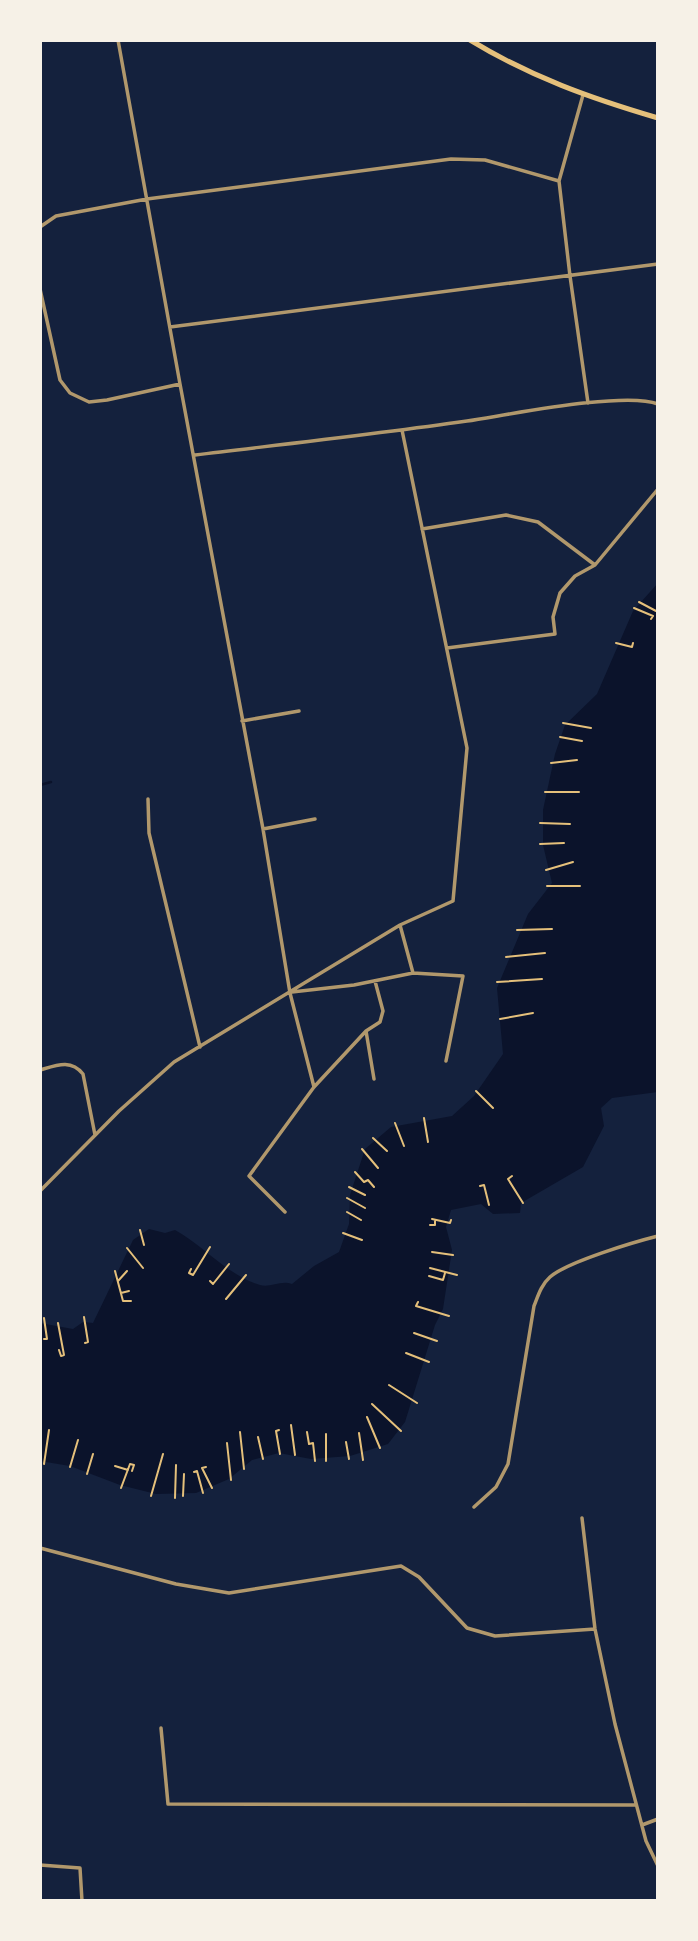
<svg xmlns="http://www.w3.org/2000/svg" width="698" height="1941" font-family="Commissioner,sans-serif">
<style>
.water{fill:#0b132b}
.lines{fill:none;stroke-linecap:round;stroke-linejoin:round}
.stream{stroke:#0b132b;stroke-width:2.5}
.path{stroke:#e5c07b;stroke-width:2}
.minor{stroke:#b1986c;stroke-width:3.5}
.primary{stroke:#e5c07b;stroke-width:5}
</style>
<rect width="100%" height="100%" fill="#14213d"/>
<path class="water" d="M658,583v509l-46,6 -11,10 3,18 -21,41 -62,36 -1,10 -27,1 -12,-10 -30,6 -5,17 6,23 -9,59 -8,16 -30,97 -17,22 -38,12 -39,3 -32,-6 -27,7 -23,19 -33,14 -40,1 -36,-9 -50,-19 -30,-5v-138l33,6 10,-7 10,1 40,-83 16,-11 16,4 10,-3c29,16 52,45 85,55 10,3 21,-5 32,-1l22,-18 25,-14 10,-28 1,-29 15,-46 26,-22 61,-11 22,-20 29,-42 -6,-66 31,-74 24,-31 -9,-38v-35l12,-56 10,-29 32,-31 36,-83z"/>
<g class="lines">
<path class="stream" d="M40,785l11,-3"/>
<path class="path" d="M639,602l17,9
M634,608l19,8 -2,3
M616,643l16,4 1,-4
M563,723l28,5
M560,737l22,4
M551,763l26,-3
M545,792h34
M540,823l30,1
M540,844l24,-1
M546,870l27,-8
M547,886h33
M517,930l35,-1
M506,957l39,-4
M497,982l45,-3
M500,1019l33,-6
M476,1091l17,17
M424,1118l4,24
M395,1123l9,23
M373,1138l14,13
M362,1149l16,19
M355,1172l9,10 4,-2 6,7
M512,1176l-4,3 15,24
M480,1186l4,-1 5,20
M349,1187l16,8
M347,1198l18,10
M347,1212l14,8
M432,1219l18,4 1,-3
M430,1225h5v-4
M140,1230l4,15
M343,1233l19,7
M127,1248l16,20
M432,1252l21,3
M430,1268l27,7
M191,1269l-2,4 4,2 17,-28
M115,1271l8,30h8
M429,1276l14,4 2,-7
M118,1281l9,-10
M210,1281l3,3 16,-20
M121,1293l8,-2
M226,1299l20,-24
M418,1302l-2,4 33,10
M84,1317l4,25 -3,1
M44,1318l3,21h-3
M58,1323l6,32 -3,1 -2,-6
M414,1333l23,8
M406,1353l23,9
M389,1385l28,18
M372,1404l29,27
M367,1417l13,31
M291,1425l4,30
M279,1430l-3,1 4,23
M240,1432l4,37
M307,1432l2,12 4,-1 2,18
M359,1433l4,27
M326,1434v27
M258,1437l5,22
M346,1442l3,17
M227,1443l4,37
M44,1464l5,-34
M115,1466l13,4
M70,1467l8,-27
M206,1467l-4,1 10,20
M194,1472l3,-1 6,22
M87,1474l6,-20
M121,1488l9,-24 4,1 -2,6
M151,1496l12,-42
M183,1496l1,-22
M175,1498l1,-33"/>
<path class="minor" d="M118,40l62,344 83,445 27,164 24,94
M583,95l-24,86 11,95 18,127
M40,227l16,-11 91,-17 304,-40 34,1 74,21
M40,289l20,91 10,13 19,9 18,-2 73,-16
M170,327l488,-63
M402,430l65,318 -14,153 -53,24 13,48
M195,455c91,-11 181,-21 272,-34 41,-6 157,-30 191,-17
M422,529l84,-14 32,7 57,43
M447,648l108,-14 -2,-17 7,-24 15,-17 20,-11 63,-76
M242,721l57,-10
M148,799l1,34 51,214
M263,829l52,-10
M292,992l62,-7 59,-12 50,3 -17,85
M366,1031l8,48
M40,1070c17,-5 31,-11 43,4l12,61
M40,1191l79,-80 55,-49 226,-137
M285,1212l-36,-36 65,-89 52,-56 14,-9 3,-11 -8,-30
M474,1507l22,-20 12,-23 26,-158c4,-10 7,-21 16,-29 17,-15 84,-35 108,-41
M582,1518l13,111 20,95 31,117 12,25
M40,1548l136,36 53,9 172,-27 18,11 48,51 28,8 100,-7
M161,1728l7,76 468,1
M642,1825l16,-6
M40,1865l40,3 2,33"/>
<path class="primary" d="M470,40c61,37 120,58 188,78"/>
</g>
<rect width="698" height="1941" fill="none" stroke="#f6f1e7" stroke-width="84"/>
</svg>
